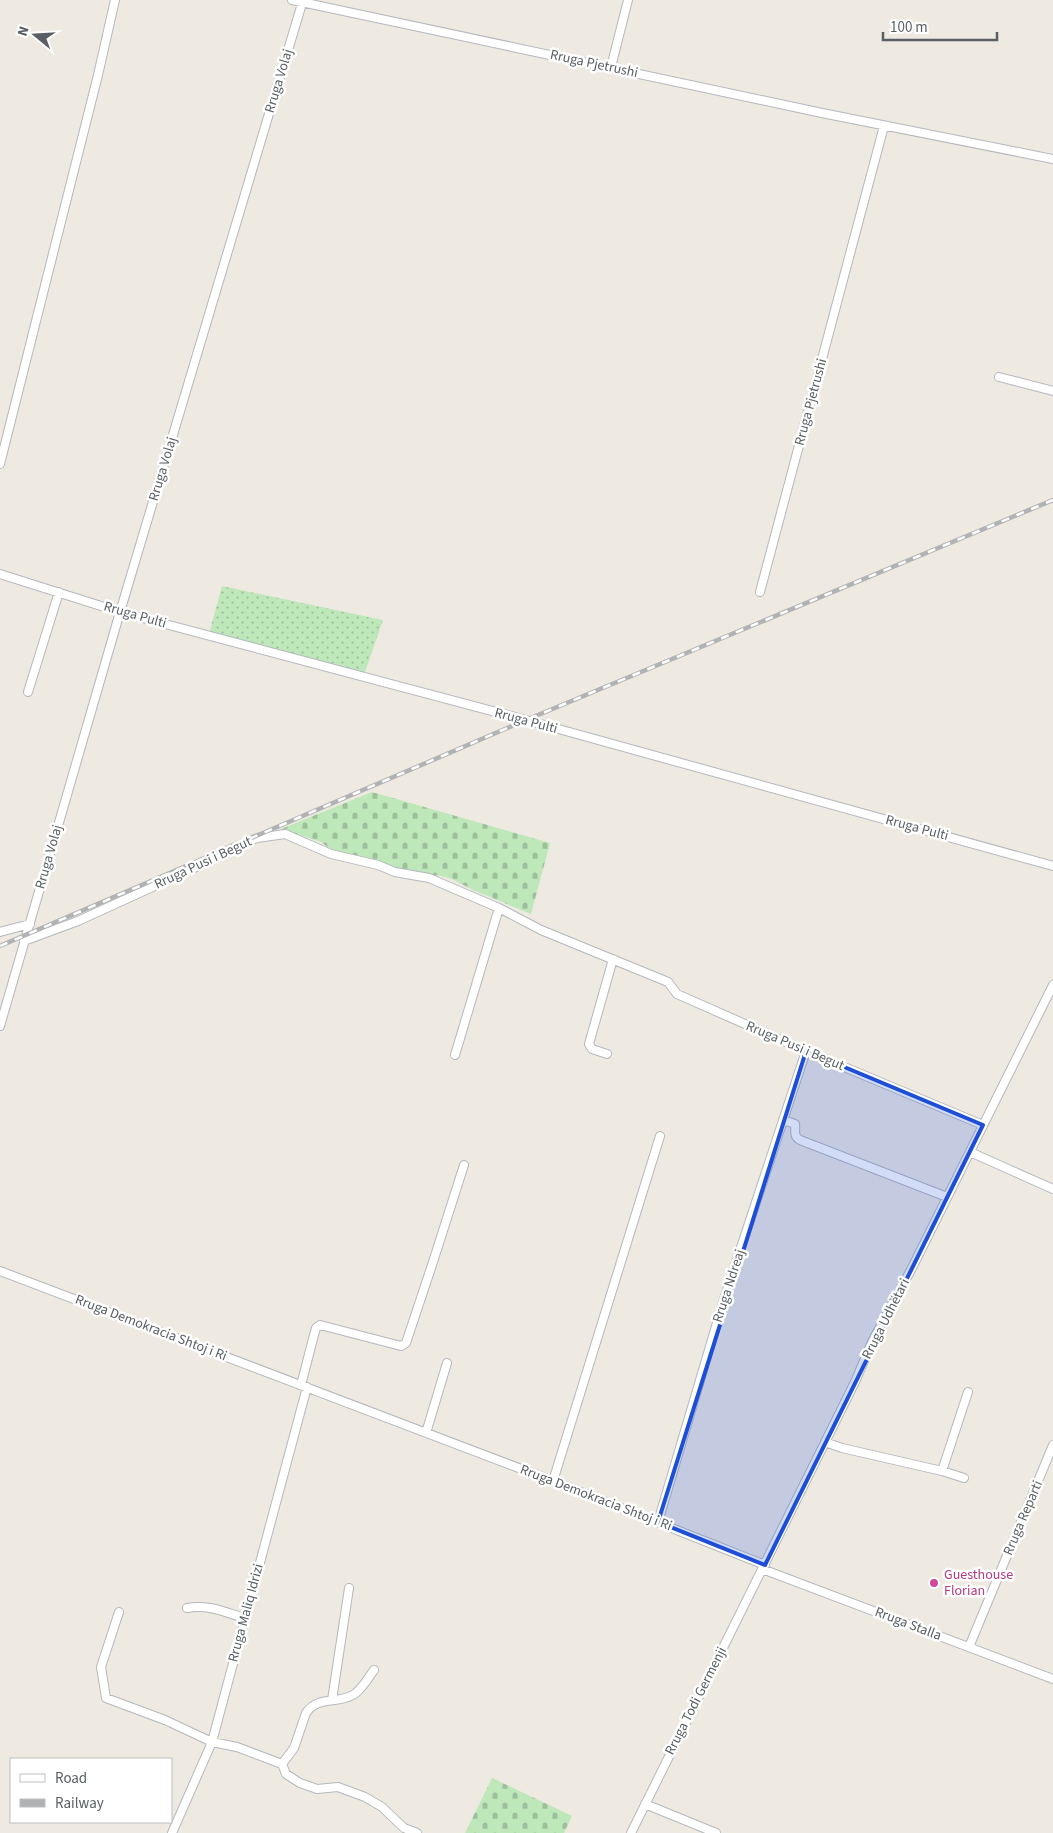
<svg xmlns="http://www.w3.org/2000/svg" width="1053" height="1833" font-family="'Source Sans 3',sans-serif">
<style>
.grass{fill:url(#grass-dots)}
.cemetery{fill:url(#cemetery-stones)}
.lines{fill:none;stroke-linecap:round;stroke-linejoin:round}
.minor-casing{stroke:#b4b8bd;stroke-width:10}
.minor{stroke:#fff;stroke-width:8}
.rail-casing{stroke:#b1b2b3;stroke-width:4.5}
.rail{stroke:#fff;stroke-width:2.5;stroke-dasharray:8;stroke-linecap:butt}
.marked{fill:#1d4ed8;fill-opacity:0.2;stroke:#1d4ed8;stroke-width:4;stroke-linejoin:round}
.hotel-dot{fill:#d1479c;stroke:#fff;stroke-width:2}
.labels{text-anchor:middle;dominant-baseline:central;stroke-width:5;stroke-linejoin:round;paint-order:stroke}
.street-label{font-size:14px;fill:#595f63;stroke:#fff}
.hotel-label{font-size:14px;fill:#b23c85;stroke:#fff;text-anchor:start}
</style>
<defs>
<pattern id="grass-dots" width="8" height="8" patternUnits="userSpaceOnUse" patternTransform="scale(1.25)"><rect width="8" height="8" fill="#bfe8ba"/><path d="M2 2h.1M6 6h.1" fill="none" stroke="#9ebf9b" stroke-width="1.8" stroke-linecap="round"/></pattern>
<pattern id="cemetery-stones" width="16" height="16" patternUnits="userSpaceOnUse" patternTransform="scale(1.25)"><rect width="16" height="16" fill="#bfe8ba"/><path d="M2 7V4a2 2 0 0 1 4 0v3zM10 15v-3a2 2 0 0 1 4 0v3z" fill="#9ebf9b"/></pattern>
</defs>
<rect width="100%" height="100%" fill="#eee9e1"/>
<path class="grass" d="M222,586l161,34 -19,55 -155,-41z"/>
<path class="cemetery" d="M372,792l178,51 -19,71 -58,-24 -21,-11 -10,-3 -33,-4 -72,-21 -8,-3 -8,-6 -40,-13z
M492,1778l80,38 -8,17h-99z"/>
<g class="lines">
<g class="minor-casing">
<path id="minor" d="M292,0l530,113 231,46
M611,67l17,-67
M999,377l54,14
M0,464l98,-389 17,-75
M0,574l120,38 406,108 527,146
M760,592l124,-466
M28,692l31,-100
M0,932l30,-8
M24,941l54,-20 129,-59 9,-7 41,-17 28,-4 46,20 47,11 17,7 34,6 70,30 42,22 127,52 9,12 129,57 177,74
M0,1026l120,-414 183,-612
M607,1054l-15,-5 -3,-5 24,-85
M455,1055l44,-147
M783,1120l12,4c1,7 -2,12 5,16l147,57
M970,1152l83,37
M0,1271l553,210 212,84
M301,1385l13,-50 2,-7 4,-3 81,21 5,-3 27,-81 31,-97
M426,1433l21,-70
M825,1442l17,6 100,23 22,7
M942,1471l26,-79
M553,1481l107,-345
M658,1522l67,-226 81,-245
M762,1569l291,110
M187,1608c21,-4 38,4 57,10
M119,1612l-18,55 5,31 59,22 47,22 25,5 45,17 4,10 14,9 17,6 21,-2 27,10 17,10 22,21 13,5
M969,1647l84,-202
M332,1700l17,-112
M282,1764l12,-16 12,-35c11,-17 31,-9 47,-18 9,-5 15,-17 21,-25
M645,1804l71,29
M172,1833l40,-91 95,-355
M631,1833l224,-451 17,-40 40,-74 141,-283"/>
</g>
<use href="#minor" class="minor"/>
<g class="rail-casing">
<path id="rail" d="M0,946l526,-226 527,-220"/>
</g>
<use href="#rail" class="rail"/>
</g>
<path class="marked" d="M806,1051l177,74 -218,440 -107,-43z"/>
<circle class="hotel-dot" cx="934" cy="1583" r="5"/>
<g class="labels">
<g class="street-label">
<text transform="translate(594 64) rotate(12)">Rruga Pjetrushi</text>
<text transform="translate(279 81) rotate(-73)">Rruga Volaj</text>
<text transform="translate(811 402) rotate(-75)">Rruga Pjetrushi</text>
<text transform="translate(163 469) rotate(-73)">Rruga Volaj</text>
<text transform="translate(135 615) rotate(16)">Rruga Pulti</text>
<text transform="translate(526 721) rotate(15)">Rruga Pulti</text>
<text transform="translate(917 828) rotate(15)">Rruga Pulti</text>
<text transform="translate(49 857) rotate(-74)">Rruga Volaj</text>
<text transform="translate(203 863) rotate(-25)">Rruga Pusi i Begut</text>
<text transform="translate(795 1046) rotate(23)">Rruga Pusi i Begut</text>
<text transform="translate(729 1286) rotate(-72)">Rruga Ndreaj</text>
<text transform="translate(886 1319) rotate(-63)">Rruga Udhëtari</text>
<text transform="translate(151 1328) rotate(21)">Rruga Demokracia Shtoj i Ri</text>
<text transform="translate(596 1498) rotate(21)">Rruga Demokracia Shtoj i Ri</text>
<text transform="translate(1023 1518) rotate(-67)">Rruga Reparti</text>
<text transform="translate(246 1613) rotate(-75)">Rruga Maliq Idrizi</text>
<text transform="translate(908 1624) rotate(21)">Rruga Stalla</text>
<text transform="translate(696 1701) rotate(-63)">Rruga Todi Germenji</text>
</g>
<g class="hotel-label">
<text x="944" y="1575">Guesthouse<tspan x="944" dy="16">Florian</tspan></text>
</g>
</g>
<rect x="10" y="1758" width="162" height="65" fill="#ffffff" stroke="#bdbfc1"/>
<rect x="20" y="1774" width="25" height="8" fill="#ffffff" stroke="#bdbfc1"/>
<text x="55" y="1783" font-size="15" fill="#595f63">Road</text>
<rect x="20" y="1799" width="25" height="8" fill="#b1b2b3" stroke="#bdbfc1"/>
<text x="55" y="1808" font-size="15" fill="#595f63">Railway</text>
<g transform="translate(35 35) rotate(288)" stroke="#ffffff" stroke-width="4" paint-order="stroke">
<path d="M0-4L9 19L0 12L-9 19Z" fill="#595f63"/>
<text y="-8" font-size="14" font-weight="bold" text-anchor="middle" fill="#595f63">N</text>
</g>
<path d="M883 32v8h114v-8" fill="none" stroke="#595f63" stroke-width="2.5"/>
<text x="890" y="32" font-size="15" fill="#595f63" stroke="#ffffff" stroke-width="4" paint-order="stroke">100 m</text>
</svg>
